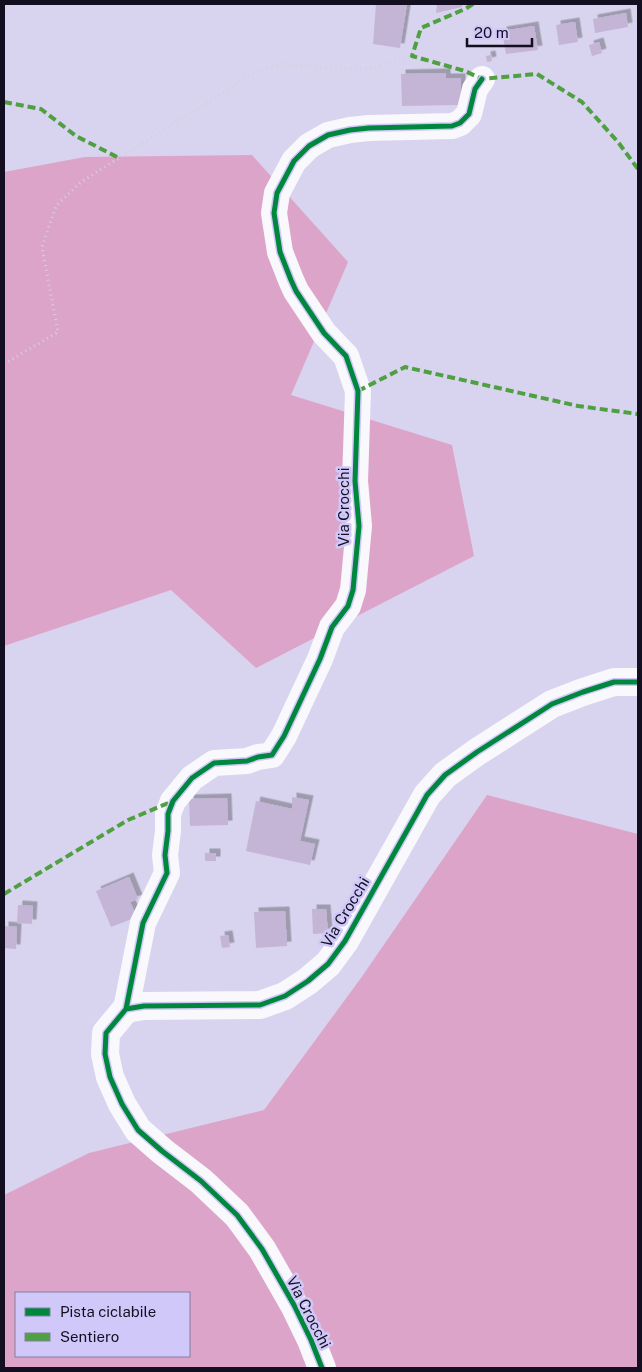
<svg xmlns="http://www.w3.org/2000/svg" width="642" height="1372" font-family="'Public Sans',sans-serif">
<style>
.green{fill:#dda4c9;fill-rule:evenodd}
.building{fill:#c4b5d6;filter:url(#shadow)}
.lines{fill:none;stroke-linecap:round;stroke-linejoin:round}
.path{stroke:#d3d2da;stroke-width:3;stroke-dasharray:1 4;stroke-linecap:butt}
.street{stroke:#f9f8fc;stroke-width:26}
.secondary{stroke:#f9f8fc;stroke-width:28}
.quiet{stroke:#4ea041;stroke-width:4;stroke-dasharray:8 4;stroke-linecap:butt}
.cycleway-casing{stroke:#d0c8f9;stroke-width:8}
.cycleway{stroke:#00873e;stroke-width:5}
.labels{text-anchor:middle;dominant-baseline:central;stroke-width:5;stroke-linejoin:round;paint-order:stroke}
.street-label{font-size:15px;fill:#130f20;stroke:#d0c8f9}
</style>
<defs>
<filter id="shadow"><feDropShadow dx="4.5" dy="-4.5" stdDeviation="0" flood-color="#0004"/></filter>
</defs>
<rect width="100%" height="100%" fill="#d8d3ee"/>
<path class="green" d="M252,155l96,107 -57,133 161,50 22,111 -218,112 -85,-78 -167,56v-474l81,-15z
M487,795l151,39v534h-634v-173l85,-42 175,-43 97,-132zM16,1293h173v63h-173z"/>
<path class="building" d="M376,4h31l-7,44 -27,-4z
M437,4h25v3l-26,6z
M626,13l2,14 -33,6 -2,-14z
M575,22l3,20 -19,3 -3,-20z
M534,26l4,24 -32,4 -4,-23z
M599,42l3,11 -10,3 -3,-11z
M491,55l1,6 -5,1 -1,-6z
M446,73v5h15v27l-59,1 -1,-32z
M292,797l17,3 -9,41 15,3 -5,21 -64,-14 10,-50 36,8z
M227,798l1,27 -38,1 -1,-27z
M205,853h11v8h-11z
M129,877l9,22 -8,3 7,15 -26,10 -15,-36z
M18,905l15,1 -1,18 -15,-1z
M312,909h14l2,24 -15,1z
M285,911l2,35 -31,2 -2,-36z
M4,926l13,1 -1,22 -12,-1z
M228,935l2,12 -8,1 -2,-12z"/>
<g class="lines">
<path class="path" d="M4,364l54,-32 -16,-85 14,-41 25,-24 170,-107 32,-12 44,6h44l41,-13"/>
<path class="street" d="M126,1009l17,-86 24,-50 -2,-18 3,-24v-17l5,-13 19,-23 22,-15 33,-2 11,-4 14,-2 12,-19 36,-77 12,-32 16,-21 5,-16 6,-64 -4,-45 3,-90 -12,-35 -22,-23 -28,-42 -5,-11 -11,-28 -6,-39 3,-20 17,-32 15,-15 19,-11 22,-5 19,-2 83,-2 8,-3 9,-9 6,-25 7,-10"/>
<path class="secondary" d="M322,1368l-11,-28 -17,-35 -32,-56 -25,-34 -36,-34 -39,-30 -24,-21 -16,-26 -12,-27 -5,-23 1,-21 20,-24 18,-3 116,-1 25,-9 23,-15 20,-17 17,-23 82,-146 18,-20 32,-23 75,-48 31,-12 31,-10h24"/>
<path class="quiet" d="M473,4l-8,5 -44,19 -9,28 53,15 17,8 55,-5 45,28 36,40 20,27
M4,102l37,7 35,27 43,22
M358,391l47,-24 173,39 60,8
M4,894l124,-74 45,-19"/>
<g class="cycleway-casing">
<path id="cycleway" d="M126,1009l17,-86 24,-50 -2,-18 3,-24v-17l5,-13 19,-23 22,-15 33,-2 11,-4 14,-2 12,-19 36,-77 12,-32 16,-21 5,-16 6,-64 -4,-45 3,-90 -12,-35 -22,-23 -28,-42 -5,-11 -11,-28 -6,-39 3,-20 17,-32 15,-15 19,-11 22,-5 19,-2 83,-2 8,-3 9,-9 6,-25 7,-10
M322,1368l-11,-28 -17,-35 -32,-56 -25,-34 -36,-34 -39,-30 -24,-21 -16,-26 -12,-27 -5,-23 1,-21 20,-24 18,-3 116,-1 25,-9 23,-15 20,-17 17,-23 82,-146 18,-20 32,-23 75,-48 31,-12 31,-10h24"/>
</g>
<use href="#cycleway" class="cycleway"/>
</g>
<g class="labels">
<g class="street-label">
<text transform="translate(343 507) rotate(-90)">Via Crocchi</text>
<text transform="translate(345 912) rotate(-59)">Via Crocchi</text>
<text transform="translate(309 1312) rotate(63)">Via Crocchi</text>
</g>
</g>
<rect width="642" height="1372" fill="none" stroke="#130f20" stroke-width="10"/>
<rect x="15" y="1292" width="175" height="65" fill="#d0c8f9" stroke="#847ea2"/>
<rect x="25" y="1308" width="25" height="8" fill="#00873e" stroke="#847ea2"/>
<text x="60" y="1317" font-size="15" fill="#130f20">Pista ciclabile</text>
<rect x="25" y="1333" width="25" height="8" fill="#4ea041" stroke="#847ea2"/>
<text x="60" y="1342" font-size="15" fill="#130f20">Sentiero</text>
<path d="M467 38v8h65v-8" fill="none" stroke="#130f20" stroke-width="2.5"/>
<text x="474" y="38" font-size="15" fill="#130f20" stroke="#d0c8f9" stroke-width="4" paint-order="stroke">20 m</text>
</svg>
